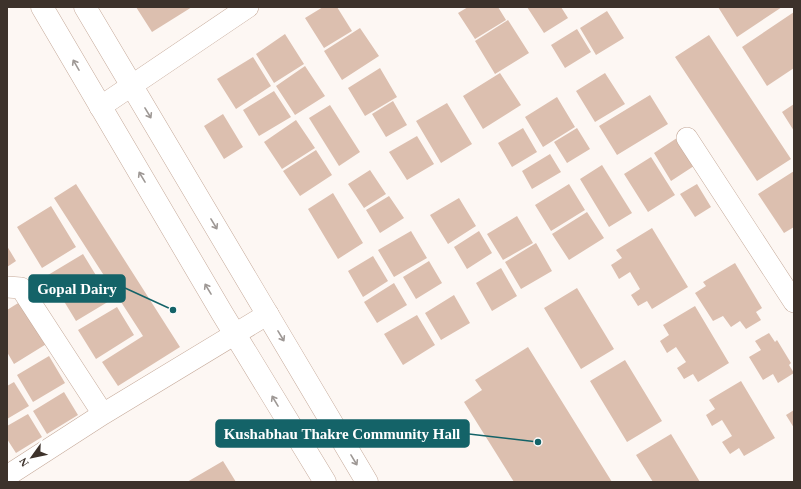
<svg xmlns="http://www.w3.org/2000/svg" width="801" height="489" font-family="'Times New Roman',serif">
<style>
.building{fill:#dcbfaf}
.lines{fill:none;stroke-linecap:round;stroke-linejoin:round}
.street-casing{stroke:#c5a999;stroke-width:22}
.secondary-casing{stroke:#c5a999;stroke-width:23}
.street{stroke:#fff;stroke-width:21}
.secondary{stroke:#fff;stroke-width:22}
.oneway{stroke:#9e9895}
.leader{fill:none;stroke:#146368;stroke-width:1.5}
.callout-dot{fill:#146368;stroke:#fff;stroke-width:1.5}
.callout{fill:#146368;stroke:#146368;stroke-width:1.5}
.callout-label{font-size:15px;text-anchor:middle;font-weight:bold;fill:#fff}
</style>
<rect width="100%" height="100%" fill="#fdf7f3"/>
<path class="building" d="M136,7h56l-40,25z
M323,7h14l15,24 -28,17 -19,-30z
M468,7h30l8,13 -31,19 -17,-26z
M527,7h34l7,11 -24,15z
M718,7h64l-45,30z
M607,11l17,27 -28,17 -16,-27z
M794,12v56l-27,18 -25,-39z
M508,20l21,33 -34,21 -20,-33z
M360,28l19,28 -37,24 -18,-29z
M577,29l14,23 -26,16 -14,-23z
M285,34l19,30 -30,19 -18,-29z
M709,35l82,124 -34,22 -82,-124z
M253,57l18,29 -35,23 -19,-30z
M305,66l20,30 -30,19 -19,-29z
M380,68l17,29 -32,19 -17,-28z
M500,73l21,32 -38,24 -20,-33z
M605,73l20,31 -30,18 -19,-31z
M274,91l17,26 -32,19 -16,-26z
M650,95l18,29 -51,31 -18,-29z
M557,97l18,30 -32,20 -18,-30z
M393,101l14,24 -21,12 -14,-23z
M447,103l25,41 -31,19 -25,-42z
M794,104v27l-12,-19z
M330,105l30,47 -21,14 -30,-48z
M223,114l20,33 -19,12 -20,-33z
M296,120l19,28 -33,21 -18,-27z
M523,128l14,24 -25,15 -14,-24z
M577,128l13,21 -23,14 -13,-21z
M417,136l17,28 -27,16 -18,-28z
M680,136l17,28 -26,17 -17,-28z
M316,150l16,25 -32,21 -17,-25z
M550,154l11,18 -29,17 -10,-18z
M651,157l24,38 -27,17 -24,-38z
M602,165l30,48 -23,14 -29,-48z
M370,170l16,24 -22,14 -16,-24z
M794,171v56l-10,6 -26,-39z
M76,184l104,163 -62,39 -16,-24 41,-26 -89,-138z
M569,184l16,26 -34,21 -16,-26z
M697,184l14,23 -16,10 -15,-23z
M333,193l30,50 -25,16 -30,-50z
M389,196l15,22 -24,15 -14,-23z
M459,198l17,28 -28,18 -18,-29z
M51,206l25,41 -34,21 -25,-41z
M587,212l17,26 -35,22 -17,-26z
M517,216l16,27 -30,17 -16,-26z
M652,228l36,59 -36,22 -5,-8 -9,5 -7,-11 9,-6 -10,-17 -11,7 -8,-14 11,-7 -6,-8z
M411,231l16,27 -33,19 -16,-27z
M479,231l13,22 -25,16 -13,-22z
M536,243l16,28 -31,18 -16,-27z
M7,246l9,15 -9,6z
M83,254l28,46 -35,21 -28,-46z
M373,256l15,25 -25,16 -15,-26z
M429,261l13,22 -26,16 -13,-22z
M735,263l27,45 -6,4 5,8 -15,9 -6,-8 -9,6 -8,-11 -10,5 -18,-28 11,-7 -3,-4z
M501,268l16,28 -25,15 -16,-28z
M394,283l13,22 -30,18 -13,-21z
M577,288l37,61 -33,20 -37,-61z
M454,295l16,28 -29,17 -16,-27z
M23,300l25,43 -34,21 -7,-12v-42z
M695,306l34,57 -31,19 -5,-8 -9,5 -7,-11 9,-6 -10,-15 -9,6 -7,-12 9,-6 -6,-10z
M117,307l17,28 -38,24 -18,-29z
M417,315l18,30 -32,20 -19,-31z
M769,333l6,9 2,-2 14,23 -2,2 5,8 -16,10 -5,-9 -10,6 -14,-23 12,-7 -6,-9z
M528,347l84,135h-98l-50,-80 18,-12 -7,-10z
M49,356l16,27 -32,19 -16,-27z
M625,360l37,61 -35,21 -37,-61z
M741,381l34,57 -31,18 -5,-8 -9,6 -8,-12 10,-6 -10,-16 -10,6 -6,-11 9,-6 -6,-9z
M14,382l15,24 -22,13v-33z
M64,392l14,23 -31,19 -14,-23z
M794,410v18l-8,-13z
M28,414l14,23 -26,16 -9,-14v-13z
M671,434l29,48h-47l-17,-27z
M223,461l13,21h-49z"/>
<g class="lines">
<g class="street-casing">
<path id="street" d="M100,107l148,-100
M687,138l107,164
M7,287l14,1 82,126
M7,476l96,-62 165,-100"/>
</g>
<g class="secondary-casing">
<path id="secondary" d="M42,7l180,306 103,169
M85,7l282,475"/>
</g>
<use href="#street" class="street"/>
<use href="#secondary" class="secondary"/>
</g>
<defs><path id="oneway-shaft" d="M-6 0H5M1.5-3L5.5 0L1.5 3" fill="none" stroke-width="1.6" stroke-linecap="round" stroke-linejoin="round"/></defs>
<g class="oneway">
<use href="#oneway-shaft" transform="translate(76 65) rotate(-120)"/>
<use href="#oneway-shaft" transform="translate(148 113) rotate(59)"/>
<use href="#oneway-shaft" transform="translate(142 177) rotate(-121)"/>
<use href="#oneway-shaft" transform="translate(214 224) rotate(59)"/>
<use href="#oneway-shaft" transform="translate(208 289) rotate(-121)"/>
<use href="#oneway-shaft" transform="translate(281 336) rotate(59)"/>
<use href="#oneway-shaft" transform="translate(275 401) rotate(-121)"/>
<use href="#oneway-shaft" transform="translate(354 460) rotate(59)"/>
</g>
<path class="leader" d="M173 310L125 288M538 442L469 434"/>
<g class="callout-dot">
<circle cx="173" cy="310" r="4"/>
<circle cx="538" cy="442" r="4"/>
</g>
<g class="callout">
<rect x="29" y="275" width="96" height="27" rx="4"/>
<rect x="216" y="420" width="253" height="27" rx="4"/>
</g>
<g class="callout-label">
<text x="77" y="294">Gopal Dairy</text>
<text x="342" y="439">Kushabhau Thakre Community Hall</text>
</g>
<rect width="801" height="489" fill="none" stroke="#3d322b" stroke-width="16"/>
<g transform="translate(32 457) rotate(237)" stroke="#ffffff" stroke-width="3" paint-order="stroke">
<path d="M0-3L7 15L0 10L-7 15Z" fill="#3d322b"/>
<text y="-6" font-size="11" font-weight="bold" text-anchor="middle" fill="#3d322b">N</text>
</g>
</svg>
